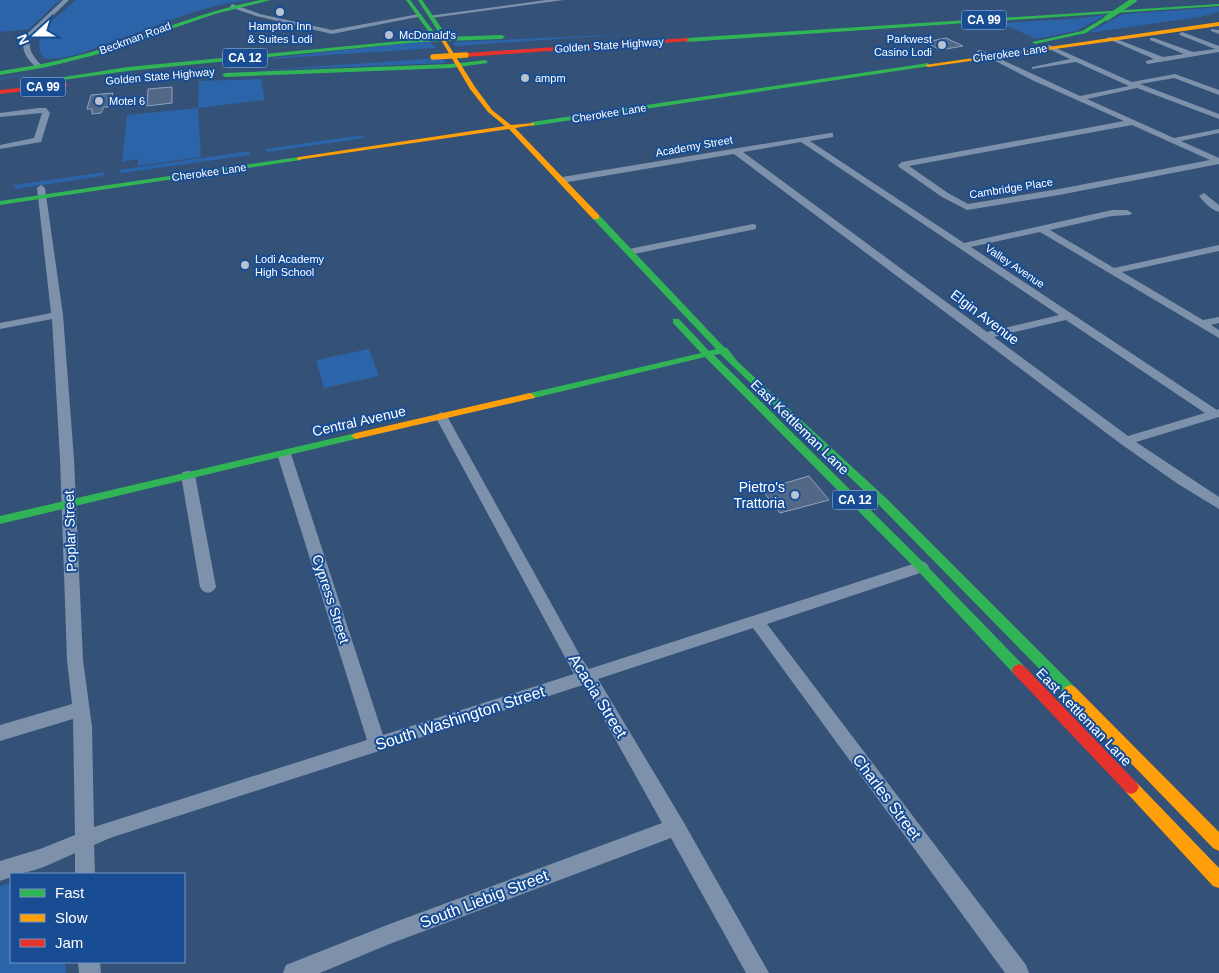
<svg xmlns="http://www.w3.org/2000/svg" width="1219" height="973" font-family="Helvetica,sans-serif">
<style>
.green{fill:#2c64aa}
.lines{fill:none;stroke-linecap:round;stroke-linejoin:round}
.stream{stroke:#345a8c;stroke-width:2}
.building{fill:#516987;stroke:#91a2b8}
.street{fill:#7d91ab;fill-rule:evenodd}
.fast{fill:#30b455;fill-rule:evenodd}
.slow{fill:#ff9f0a;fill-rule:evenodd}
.jam{fill:#e5322d;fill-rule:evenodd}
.fast-bridge{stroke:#30b455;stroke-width:5.5}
.slow-bridge{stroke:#ff9f0a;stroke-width:5.5}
.poi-dot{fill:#b8c2d0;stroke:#184d94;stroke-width:2}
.labels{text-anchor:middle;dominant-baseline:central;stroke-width:4;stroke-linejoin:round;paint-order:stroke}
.far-poi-label{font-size:11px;fill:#fff;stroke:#184d94;text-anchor:start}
.far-street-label{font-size:11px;fill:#fff;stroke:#184d94}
.shield{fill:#184d94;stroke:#bacadf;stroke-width:1}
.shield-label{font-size:12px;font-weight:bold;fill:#fff}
.street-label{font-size:14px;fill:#fff;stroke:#184d94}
.poi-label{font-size:14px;fill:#fff;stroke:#184d94;text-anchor:end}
.near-street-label{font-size:16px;fill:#fff;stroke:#184d94}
</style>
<rect width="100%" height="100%" fill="#345178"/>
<path class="green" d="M0,0h60l-31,29 -29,3z
M76,0h173c-48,5 -93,27 -138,42 -18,7 -48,20 -67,16 -17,-23 16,-43 32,-58z
M1219,7v5l-20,5 -111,16 35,-19z
M1106,15l-30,16 -40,8 -36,-16 73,-4z
M630,34l-174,12 -4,-4z
M418,42h12l6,6 -182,12z
M442,58l4,5 -197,8z
M261,79l4,21 -67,8 3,49 -63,9v-7l-16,3 5,-47 71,-7 1,-27z
M363,135l1,3 -97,14 -2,-3z
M250,151v4l-128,18 -3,-1v-2z
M105,172l-2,4 -88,13 -1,-4z
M369,349l10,27 -55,12 -8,-28z
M11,882v80h54l1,11h-66v-87z"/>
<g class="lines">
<path class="stream" d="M0,79l27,-4"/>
</g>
<path class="building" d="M946,38l17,8 -23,4 -14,-8z
M172,87v16l-25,3 1,-17z
M113,93l-5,14h-4l-3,6 -9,1v-5h-5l4,-14z
M809,476l20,24 -49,13 -18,-23z"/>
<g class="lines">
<path class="street" d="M63,0h6l-37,36c-6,13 1,20 10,30l-6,1c-11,-10 -17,-19 -9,-33z
M546,0h18l-133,18 -3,-2z
M232,4l28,10 72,16 87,-16 3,2 -90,18 -76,-18 -26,-9z
M1211,29l8,1v4l-8,-3z
M1182,32l37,14v6l-71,12 -2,-1v-2l8,-2 -48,-21 5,-1 52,20 21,-3 -34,-14v-2h4l39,14 22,-3 -35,-14 -1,-1z
M1049,45l83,37 43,-8 44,16v5l-45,-17 -34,6 79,30v5l-82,-31 -50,11 87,39 45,-9v4l-38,8 38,17v6l-160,31 -92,15 -25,-13 -43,-30 -1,-2 4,-3 222,-41 -92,-41 -56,-29 5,-1 99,46 49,-10 -53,-24 -44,7v-2l38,-8 -23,-11v-2zM1132,125l78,35 -151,29 -91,15 -20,-11 -39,-27z
M38,108h8l4,5 -9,29 -41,7v-4l34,-7 8,-25 -42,4v-4z
M830,133h3v4l-23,4 154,102 148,-33h15l5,3 -2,2 -18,1 -62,14 64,38 105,-23v6l-97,21 81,48 16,-3v6l-8,2 8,5v8l-179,-106 -69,15 246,163 2,-1v8l-83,25 83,55v12l-41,-25 -57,-40 -387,-290 -172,29 -4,-3 4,-3zM801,142l258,173 -72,17 -244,-180zM1066,320l139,93 -77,23 -134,-99z
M41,185l4,3 18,127 11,144 9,201 9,67 2,100 273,-87 -90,-286 2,-3h10l2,3 92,281 191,-61 -139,-258 6,-4 6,4 135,243 7,10 327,-106 5,-2 5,2 3,4 -3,4 -159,53 259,341 3,8h-24l-252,-345 -155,51 85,142 86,152h-23l-75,-135 -284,107 -67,28h-37l3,-8 101,-40 275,-102 -72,-129 -7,-9 -473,153 -16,7 1,29h-20v-21c-20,9 -42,21 -64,21v3l-11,4v-20l40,-12 35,-14 -2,-116 -73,22v-16l72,-21 -5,-44 -7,-201 -8,-140 -52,10v-6l51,-10 -14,-125z
M1204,193l15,12v7c-9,-3 -14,-9 -20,-16z
M753,224l3,1v4l-127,26 -5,-3 5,-3z
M188,471l5,1 2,3 21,112 -3,4 -5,2 -5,-2 -3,-4 -19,-112 2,-3z
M78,962h22l1,11h-22z"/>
<path class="fast" d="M261,0h10l-56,14 -120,41 -48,12 -47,8v-4c35,-5 70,-12 104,-23 53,-16 103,-38 157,-48z
M406,0h4l27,36h4l-23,-36h4l25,36 -1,1 56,-2 3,2 -3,2 -83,3 -291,29 -80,11 -3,-2 83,-13 305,-29z
M1219,4v2l-532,36 -3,-2 3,-2z
M1105,17l5,1 -24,15 -51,11 -3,-2 50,-11z
M486,60l2,3 -37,5 -226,9 -3,-2 3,-2 226,-9z
M928,63l2,3 -398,60 -3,-2 3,-2z
M299,157l2,1v2l-301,45v-4z
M593,215h6l125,132 3,1 11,14 149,137 188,188 2,4 -2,4 -5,2 -5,-2 -186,-190 -159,-151 -6,1 211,209 99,102 2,4 -2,4 -5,2 -5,-2 -97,-104 -212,-213 -175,42 -4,-1 -1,-2 1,-2 175,-41 -28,-30v-4h6l30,32 7,-2 -123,-130z
M356,433l5,3 -1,2 -360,86v-8z"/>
<path class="slow" d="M1219,22v4l-291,41 -3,-2z
M440,38h4l31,49 17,23 19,15 23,-2v2l-19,3 84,87v4h-6l-84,-90 -212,31v-2l2,-1 206,-31 -17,-14 -18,-23z
M530,393l5,3 -1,2 -178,41 -5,-3 5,-3z
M1070,685l5,2 144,145v19l-6,-3 -148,-153 -2,-4 2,-4z
M1131,780l5,2 83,86v20l-6,-2 -87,-94 -3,-5 3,-5z"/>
<path class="jam" d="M687,38l2,3 -223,16 -3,-2 3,-2z
M65,83l3,2 -1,1 -67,8v-4z
M1019,664l5,2 112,116 3,5 -3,5 -5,2 -5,-2 -112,-118 -2,-4 2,-4z"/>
<path class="fast-bridge" d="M1107,18l27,-18"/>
<path class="slow-bridge" d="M433,57l33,-2"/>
</g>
<g class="poi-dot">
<circle cx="280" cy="12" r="5"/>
<circle cx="389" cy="35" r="5"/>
<circle cx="942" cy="45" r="5"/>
<circle cx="525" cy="78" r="5"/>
<circle cx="99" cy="101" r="5"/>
<circle cx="245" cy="265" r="5"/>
<circle cx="795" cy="495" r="5"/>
</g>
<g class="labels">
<g class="far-poi-label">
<text x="280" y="26" text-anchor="middle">Hampton Inn<tspan x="280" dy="13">&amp; Suites Lodi</tspan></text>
<text x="399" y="35">McDonald's</text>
<text x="932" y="39" text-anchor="end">Parkwest<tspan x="932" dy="13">Casino Lodi</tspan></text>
<text x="535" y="78">ampm</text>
<text x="109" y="101">Motel 6</text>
<text x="255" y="259">Lodi Academy<tspan x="255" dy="13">High School</tspan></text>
</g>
<g class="far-street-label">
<text transform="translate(135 38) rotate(-20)">Beckman Road</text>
<text transform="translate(609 45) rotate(-4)">Golden State Highway</text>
<text transform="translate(1010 53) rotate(-8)">Cherokee Lane</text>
<text transform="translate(160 76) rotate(-5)">Golden State Highway</text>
<text transform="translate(609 113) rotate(-9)">Cherokee Lane</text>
<text transform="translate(694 146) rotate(-10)">Academy Street</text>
<text transform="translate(209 172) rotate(-8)">Cherokee Lane</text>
<text transform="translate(1011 188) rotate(-9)">Cambridge Place</text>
<text transform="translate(1015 266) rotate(34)">Valley Avenue</text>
</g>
<g class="shield">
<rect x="961.5" y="10.5" width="45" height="19" rx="4"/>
<rect x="222.5" y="48.5" width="45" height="19" rx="4"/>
<rect x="20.5" y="77.5" width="45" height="19" rx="4"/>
<rect x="832.5" y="490.5" width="45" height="19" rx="4"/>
</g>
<g class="shield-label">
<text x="984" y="20">CA 99</text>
<text x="245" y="58">CA 12</text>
<text x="43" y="87">CA 99</text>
<text x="855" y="500">CA 12</text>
</g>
<g class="street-label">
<text transform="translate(985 317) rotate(37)">Elgin Avenue</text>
<text transform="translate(359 421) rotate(-13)">Central Avenue</text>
<text transform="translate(800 427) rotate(44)">East Kettleman Lane</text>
<text transform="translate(70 531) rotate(-92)">Poplar Street</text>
<text transform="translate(331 599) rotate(72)">Cypress Street</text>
<text transform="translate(1084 717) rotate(46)">East Kettleman Lane</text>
</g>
<g class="poi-label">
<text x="785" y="487">Pietro's<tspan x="785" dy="16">Trattoria</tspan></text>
</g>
<g class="near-street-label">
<text transform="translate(598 696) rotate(58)">Acacia Street</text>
<text transform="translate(460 718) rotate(-18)">South Washington Street</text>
<text transform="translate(887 797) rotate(53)">Charles Street</text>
<text transform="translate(484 899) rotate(-21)">South Liebig Street</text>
</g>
</g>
<rect x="10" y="873" width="175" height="90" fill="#184d94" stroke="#7494bf"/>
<rect x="20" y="889" width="25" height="8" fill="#30b455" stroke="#7494bf"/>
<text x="55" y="898" font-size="15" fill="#ffffff">Fast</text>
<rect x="20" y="914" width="25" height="8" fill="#ff9f0a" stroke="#7494bf"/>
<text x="55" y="923" font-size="15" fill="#ffffff">Slow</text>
<rect x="20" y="939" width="25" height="8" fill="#e5322d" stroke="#7494bf"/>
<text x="55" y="948" font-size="15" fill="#ffffff">Jam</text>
<g transform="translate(35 35) rotate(249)" stroke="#184d94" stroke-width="4" paint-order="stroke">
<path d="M0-4L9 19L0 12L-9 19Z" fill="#ffffff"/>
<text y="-8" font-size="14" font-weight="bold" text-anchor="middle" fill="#ffffff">N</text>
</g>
</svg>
